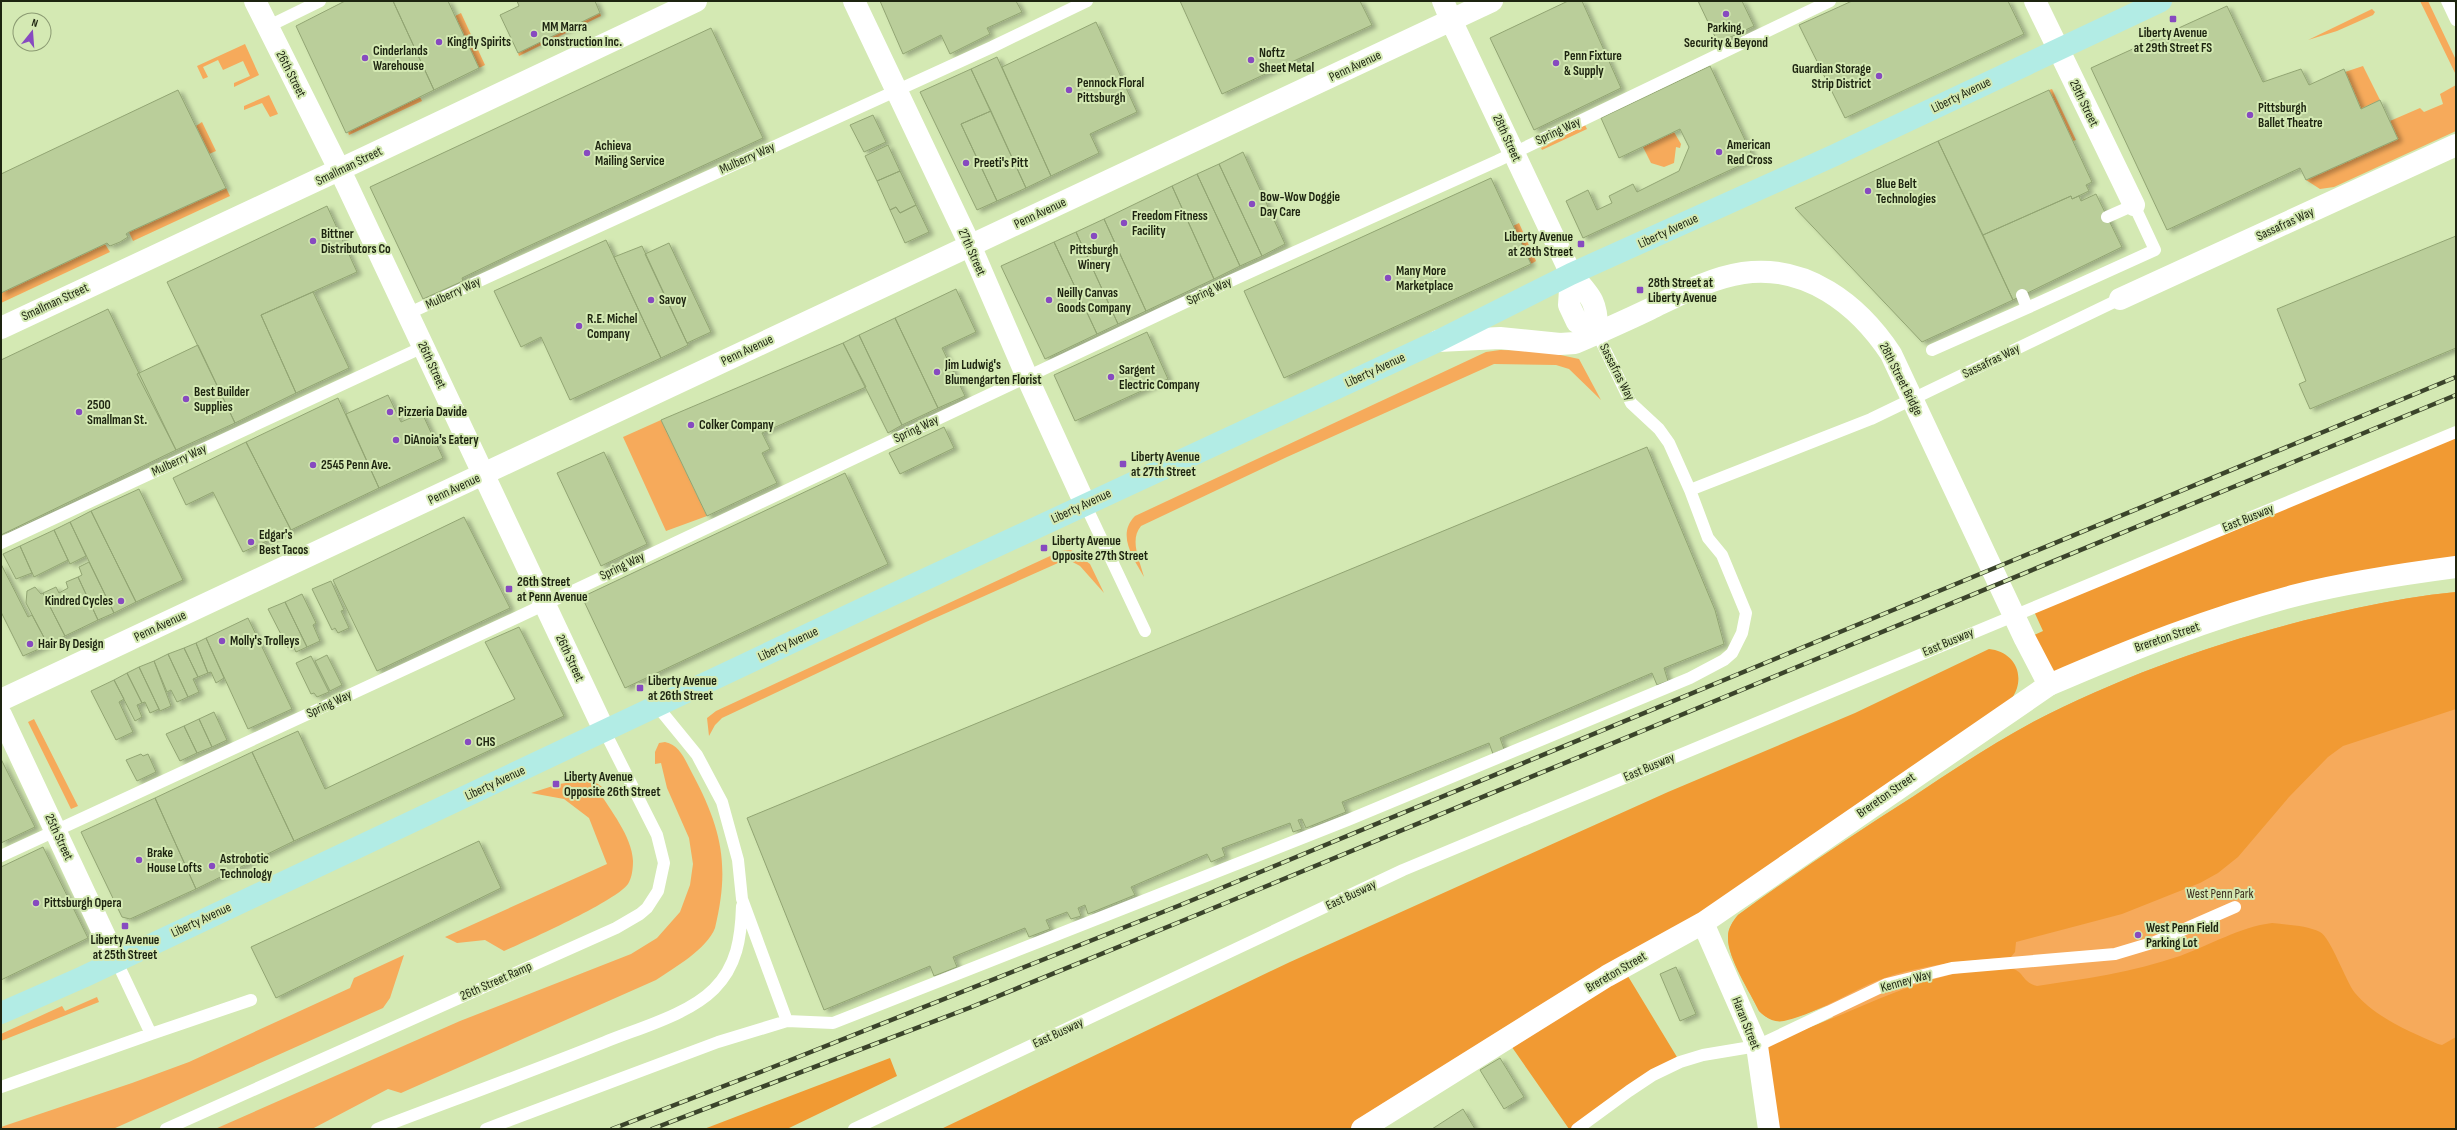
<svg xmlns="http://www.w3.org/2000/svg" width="2457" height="1130" font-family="'Sofia Sans Condensed',sans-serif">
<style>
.green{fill:#f6aa5b}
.forest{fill:#f19a33}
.building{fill:#bace9a;stroke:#92a573;filter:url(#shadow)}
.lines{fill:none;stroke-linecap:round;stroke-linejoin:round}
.service{stroke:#fff;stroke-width:12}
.minor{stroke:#fff;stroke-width:22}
.tertiary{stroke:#fff;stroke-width:22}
.primary{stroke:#b2ece5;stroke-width:22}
.rail-casing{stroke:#3b442b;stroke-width:4.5}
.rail{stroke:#d4e9b3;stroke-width:3;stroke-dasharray:9;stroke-linecap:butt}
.poi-dot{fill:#874ac0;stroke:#d4e9b3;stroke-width:1.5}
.labels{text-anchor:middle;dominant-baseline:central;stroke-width:4;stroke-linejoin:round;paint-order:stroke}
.poi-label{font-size:13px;font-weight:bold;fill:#1d2410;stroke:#d4e9b3;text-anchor:start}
.street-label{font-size:13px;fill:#1d2410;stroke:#d4e9b3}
.park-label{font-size:13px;fill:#3c2b1b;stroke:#d4e9b3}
</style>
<defs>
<filter id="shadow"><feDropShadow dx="4.5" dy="2.5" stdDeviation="2" flood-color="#0004"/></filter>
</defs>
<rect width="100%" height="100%" fill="#d4e9b3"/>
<path class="green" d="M2420,1h8l28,59v15z
M2372,9l3,3 -2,3 -36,16 -29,9z
M461,13l24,52 -6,3 -24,-52z
M600,13l1,3 -82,40 -1,-3z
M245,44l14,31 -25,12v-4l16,-7 -7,-15 -20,9 -5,-10 -15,7 5,10 -5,2 -6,-13z
M2363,66l17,34 -19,9 -16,-37z
M2456,85v46l-122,56 -14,2 -14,-9 91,-41 -7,-18 30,-13 4,4 19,-8 -3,-10z
M2052,89l24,51 -3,1 -24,-51z
M269,95l9,19 -8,3 -8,-14 -18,7v-4z
M420,97l2,4 -73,34 -1,-3z
M202,122l14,29 -7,3 -13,-28z
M1585,125l2,4 -45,21 -1,-2z
M1674,132l7,12 -1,4 -4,-1 -2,16 -10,4 -13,-4 -8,-16z
M226,188l4,8 -97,45 -4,-9z
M1519,223l17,38 -5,3 -18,-38z
M105,244l5,8 -109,51v-10z
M1500,350l42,1 37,8 22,41 -32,-31 -13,-4 -62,-1 -207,93 -146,69c-12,14 -1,35 3,51 -10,-18 -28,-42 -9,-61l351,-164z
M661,420l46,96 -41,15 -43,-94z
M1071,550l19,14 14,29 -24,-27 -13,-7 -141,63 -204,96 -7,7 -6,11 -2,-18 9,-7 345,-160z
M2456,592v537l-637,-105 14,-7 -6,-11c-21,6 -50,25 -68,5 -9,-19 -32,-54 -31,-74 0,-9 5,-16 10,-22 58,-42 116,-81 176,-119 39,-26 78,-52 119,-74 102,-53 213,-90 324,-114 33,-7 66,-13 99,-16z
M34,719l44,87 -7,3 -43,-87z
M665,742c15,3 20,18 27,31 30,56 38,93 23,155 -8,21 -41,40 -59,52l-255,113 -13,-4 -76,40h-97l245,-108 171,-67 26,-16 23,-26 10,-27 3,-21 -4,-26 -22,-50 -6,-25 -6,1v-12l4,-9z
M580,777l11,2 11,8 -4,3c12,20 34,46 35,71 0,7 -1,17 -5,23 -12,17 -101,57 -124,67l-19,-11 -28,3 -12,-6 162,-73 -18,-46 -25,-19 -33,-6 28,-9 20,-3z
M404,955l-14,43 -7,10 -270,121h-112v-2l131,-44 57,-21 161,-74 4,-10z
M97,997l2,5 -98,39v-7l61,-28 3,5z"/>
<path class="forest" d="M2456,432v135l-88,13 -319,105 -24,-46 18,-8 -11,-24z
M2456,592v117l-113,37 -15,11 -39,40 -51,60 -20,16 -18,10 -78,31 -106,28 -1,10 -4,5c-44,4 -90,7 -132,23 -32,13 -61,33 -95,41 -10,2 -18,-3 -25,-10 -9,-19 -32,-54 -31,-74 0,-9 5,-16 10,-22 58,-42 116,-81 176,-119 39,-26 78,-52 119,-74 102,-53 213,-90 324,-114 33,-7 66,-13 99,-16z
M1989,649c20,2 34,18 28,39 -3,9 -11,19 -15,27l-379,253 57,94 -103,67h-8l-62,-89 -145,89h-421l349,-167 378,-170 187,-79z
M2272,923c15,2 34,2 48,9 11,6 25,48 35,61 20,24 55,39 83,51l4,1 14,-8v92h-687l-12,-83c20,-7 41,-14 61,-22 55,-21 110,-51 171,-55 7,0 16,-1 24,0 11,3 9,13 24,17 48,-7 96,-14 143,-30 30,-11 60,-29 92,-33z
M890,1058l7,18 -110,53h-83z"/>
<path class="building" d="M345,1h48l41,89 -88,43 -50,-107z
M393,1h55l31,67 -45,22z
M517,1h78l5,12 -82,40 -18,-38 19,-9z
M880,1h136l6,11 -35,16 3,6 -40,20 -9,-19 -38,19z
M1180,1h180l12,24 -150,69z
M1568,1h14l39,87 -87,42 -44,-92z
M1698,1h44l12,25 -36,17z
M1852,1h156l16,33 -179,84 -46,-93z
M2227,6l36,76 38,-13 8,16 35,-16 17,40 19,-9 18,39 -92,41 -6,-12 -133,62 -76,-162z
M1096,22l41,90 -47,22 9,19 -48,23 -49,-109z
M711,28l52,110 -245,113 -56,27 1,3 -40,18 -53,-112z
M997,57l54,119 -25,12 -55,-119z
M1710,66l44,93 -171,79 -17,-37 22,-11 9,20 15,-7 -3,-7 24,-12 4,8 42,-21 10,-24 -9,-18 -61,29 -18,-40z
M971,69l20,42 -30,13 36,77 -20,9 -57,-118z
M178,90l48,98 -97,44 -3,2 2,3 -8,5 -10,4 -3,-3 -106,50v-119z
M2049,90l43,92 -6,3 3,6 -17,8 -1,-3 -88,39 -45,-94z
M991,111l35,77 -29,13 -36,-77z
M873,115l13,27 -22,10 -14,-27z
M1938,141l75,159 -91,42 -127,-134z
M888,145l12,26 -23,10 -12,-25z
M1243,152l42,92 -23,12 -43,-92z
M1219,164l43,92 -22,10 -43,-92z
M900,171l16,34 -16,8 -4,-6 -6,3 -13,-29z
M1197,174l43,92 -26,13 -42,-93z
M1491,178l40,86 -247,114 -40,-87z
M1172,186l42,93 -68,32 -42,-92z
M2096,194l26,53 -109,53 -30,-65 88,-39 1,3 7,-3 2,5z
M916,205l13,27 -24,11 -15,-33 6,-3 4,6z
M327,206l30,66 -96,43 35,78 -61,30 -68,-141z
M1104,219l42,92 -28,13 -42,-92z
M1076,232l42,92 -21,10 -43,-92z
M2456,236v112l-146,61 -11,-25 7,-3 -29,-72z
M606,240l55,118 -91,42 -29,-63 -20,10 -27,-56z
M1054,242l43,92 -52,25 -44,-93z
M669,243l42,89 -24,11 -42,-89z
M642,246l46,99 -27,13 -47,-101z
M956,289l20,43 -34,16 23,48 -27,12 -43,-90z
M313,292l36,76 -53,25 -35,-78z
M108,309l68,141 -175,85v-175z
M895,318l43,90 -36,17 -43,-90z
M1147,332l21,47 -93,42 -21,-46z
M859,335l43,90 -14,8 -45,-90z
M843,343l23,44 -104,46 8,16 -8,4 15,30 -70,33 -46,-96z
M198,345l37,78 -59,27 -39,-76z
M388,395l13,27 21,-9 21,45 -64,30 -33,-74z
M338,398l41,90 -88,42 -45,-88z
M944,427l10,21 -54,26 -11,-21z
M246,442l45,88 -48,22 -30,-60 -27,13 -13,-27z
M1647,447l68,163 9,34 -60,24 4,13 -11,4 -5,-12 -152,65 4,11 -11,5 -4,-11 -147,59 4,10 -40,16 -4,-9 -4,1 4,9 -9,3 -3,-9 -68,25 3,8 -14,6 -4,-8 -76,33 4,8 -47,19 -3,-9 -7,3 3,8 -10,3 -4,-7 -21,8 4,9 -21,8 -4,-9 -72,29 4,10 -23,9 -4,-10 -106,44 -77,-192z
M604,452l43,92 -46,22 -44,-93z
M845,473l43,91 -263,124 -43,-91z
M139,489l44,91 -47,22 -45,-91z
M91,511l45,91 -22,11 -44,-91z
M464,517l46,91 -133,63 -44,-91z
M70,522l16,34 -16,8 -16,-34z
M54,530l14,30 -34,17 -14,-31z
M20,546l12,27 -16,6 -13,-25z
M89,562l25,51 -16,7 -20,-43 4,-2 -3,-8z
M1,564l27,53 4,-2 16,30 -25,11 -22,-44z
M78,577l20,43 -33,16 -22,-43 13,-6 3,6 9,-5 -2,-6z
M331,581l13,29 -3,1 8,17 -11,5 -3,-5 -3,2 -20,-41z
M35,587l6,7 2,-1 22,43 -17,9 -22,-42 1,-12z
M302,594l14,29 -3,2 7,16 -13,6 -22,-45z
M285,602l22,45 -11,5 -3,-6 -5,2 -20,-39z
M248,618l44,91 -44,20 -42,-91z
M519,627l45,89 -270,125 -42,-89 46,-21 27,58 190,-90 -30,-57z
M206,638l18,40 -8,5 -5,-11 -3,1 -12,-30z
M196,643l12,30 -10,4 -14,-29z
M184,648l14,29 -5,2 6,13 -11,5 -20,-43z
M168,654l20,43 -11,5 -6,-12 -4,2 -13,-31z
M327,655l15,30 -12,6 -15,-30z
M311,656l18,36 -12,5 -3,-4 -3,1 -15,-31z
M154,661l17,45 -11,5 -21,-44z
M139,667l20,42 -9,4 -5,-11 -3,1 -15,-30z
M127,673l15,30 -5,2 5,12 -7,4 -21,-41z
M114,680l10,19 -5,3 14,30 -17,8 -25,-49z
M214,712l13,28 -15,7 -13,-28z
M199,719l13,28 -15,6 -13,-27z
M184,726l13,27 -17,8 -14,-27z
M252,752l42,89 -98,48 -41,-91z
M141,754l2,2 5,-2 8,18 -19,9 -11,-21z
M1,759l34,68 -34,16z
M155,798l41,91 -66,30 -8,-2 -41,-85z
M479,841l22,47 -225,110 -25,-51z
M43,847l45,91 -87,42v-113z
M1676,967l20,47 -16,7 -20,-47z
M1500,1058l24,39 -20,12 -24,-39z
M1463,1109l12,20h-43z"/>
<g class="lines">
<path class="service" d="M2447,1l9,19
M267,27l53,-26
M2022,295l5,13 128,-58 -21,-45 -27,12
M407,314l585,-267 95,-46
M1597,333l34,70 28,26 10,14 21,47 181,-71 249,-120
M1932,350l95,-42
M1085,504l60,127
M1,543l422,-196
M1,856l519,-240 706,-333 271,-122 333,-160
M116,960l35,74 100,-34
M787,1021l46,2 515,-203 342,-142 34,-18 8,-7 10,-20 4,-20 -24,-58 -14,-17 -18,-48
M1,1087l150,-53
M166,1129l450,-201 24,-14 7,-6 11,-17 6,-28 -7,-28 -52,-103
M377,1129c76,-29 153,-57 228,-87 34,-14 83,-27 109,-53 23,-23 27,-51 28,-83
M486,1129l232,-87 69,-21 -45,-122 -4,-39 -16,-58 -25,-47 -40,-49
M854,1129l549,-259 1053,-438
M1577,1129l52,-38 24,-16 27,-13 23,-7 54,-9 130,-62 65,-16 163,-14 40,-12 80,-35"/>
<path class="minor" d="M255,1l91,182 259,549
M854,1l116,244 57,132 58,127
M1443,1l8,19
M2035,1l99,204
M2120,299l336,-154
M1,715l115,245
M1703,923l54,123 12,83
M1362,1129l245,-153 96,-53 346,-238"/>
<path class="tertiary" d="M1451,20l120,254c20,22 27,28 26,59
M1571,274l-2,31 8,17 20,11
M1,328c232,-109 464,-216 695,-327
M1438,341l62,-3 60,6 15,-1c25,-11 50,-22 75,-34 29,-14 60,-31 93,-36 63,-9 115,31 148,81l134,285 24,46c81,-35 163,-68 248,-90 52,-13 106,-21 159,-28
M1,700l1491,-699"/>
<path class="primary" d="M1,1013l82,-36 832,-393 523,-243 133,-67 264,-119 326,-154"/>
<g class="rail-casing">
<path id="rail" d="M612,1129l156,-60 410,-163 1278,-529
M652,1129l317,-121 213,-87 1274,-526"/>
</g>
<use href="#rail" class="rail"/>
</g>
<g class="poi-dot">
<circle cx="1726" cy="14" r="4"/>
<rect x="2169" y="15" width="8" height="8" rx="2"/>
<circle cx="534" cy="34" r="4"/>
<circle cx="439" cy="42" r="4"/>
<circle cx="365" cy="58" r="4"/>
<circle cx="1251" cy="60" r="4"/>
<circle cx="1556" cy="63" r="4"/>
<circle cx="1879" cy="76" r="4"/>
<circle cx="1069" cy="90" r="4"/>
<circle cx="2250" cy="115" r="4"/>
<circle cx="1719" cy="152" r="4"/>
<circle cx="587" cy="153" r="4"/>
<circle cx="966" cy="163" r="4"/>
<circle cx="1868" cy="191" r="4"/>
<circle cx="1252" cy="204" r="4"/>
<circle cx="1124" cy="223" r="4"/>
<circle cx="1094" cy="236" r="4"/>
<circle cx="313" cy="241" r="4"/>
<rect x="1577" y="240" width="8" height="8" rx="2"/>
<circle cx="1388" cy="278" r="4"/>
<rect x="1636" y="286" width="8" height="8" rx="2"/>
<circle cx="651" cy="300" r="4"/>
<circle cx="1049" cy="300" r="4"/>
<circle cx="579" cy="326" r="4"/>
<circle cx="937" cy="372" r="4"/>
<circle cx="1111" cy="377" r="4"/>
<circle cx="186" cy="399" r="4"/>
<circle cx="79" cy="412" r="4"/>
<circle cx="390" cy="412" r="4"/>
<circle cx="691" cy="425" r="4"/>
<circle cx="396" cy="440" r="4"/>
<rect x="1119" y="460" width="8" height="8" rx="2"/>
<circle cx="313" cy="465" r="4"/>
<circle cx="251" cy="542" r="4"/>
<rect x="1040" y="544" width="8" height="8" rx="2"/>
<rect x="505" y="585" width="8" height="8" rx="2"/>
<circle cx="121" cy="601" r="4"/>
<circle cx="222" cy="641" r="4"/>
<circle cx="30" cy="644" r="4"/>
<rect x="636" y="684" width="8" height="8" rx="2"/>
<circle cx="468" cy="742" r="4"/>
<rect x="552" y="780" width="8" height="8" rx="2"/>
<circle cx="139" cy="860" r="4"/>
<circle cx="212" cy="866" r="4"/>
<circle cx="36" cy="903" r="4"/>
<rect x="121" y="922" width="8" height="8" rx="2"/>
<circle cx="2138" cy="935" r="4"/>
</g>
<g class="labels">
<g class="poi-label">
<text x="542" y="27">MM Marra<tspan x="542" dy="15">Construction Inc.</tspan></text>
<text x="1726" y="28" text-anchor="middle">Parking,<tspan x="1726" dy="15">Security &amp; Beyond</tspan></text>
<text x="2173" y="33" text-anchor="middle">Liberty Avenue<tspan x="2173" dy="15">at 29th Street FS</tspan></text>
<text x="447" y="42">Kingfly Spirits</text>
<text x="373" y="51">Cinderlands<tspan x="373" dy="15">Warehouse</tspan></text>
<text x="1259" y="53">Noftz<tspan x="1259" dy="15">Sheet Metal</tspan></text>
<text x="1564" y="56">Penn Fixture<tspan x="1564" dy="15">&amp; Supply</tspan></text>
<text x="1871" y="69" text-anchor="end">Guardian Storage<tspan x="1871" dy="15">Strip District</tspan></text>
<text x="1077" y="83">Pennock Floral<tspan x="1077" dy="15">Pittsburgh</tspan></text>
<text x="2258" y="108">Pittsburgh<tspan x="2258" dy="15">Ballet Theatre</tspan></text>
<text x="1727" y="145">American<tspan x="1727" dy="15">Red Cross</tspan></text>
<text x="595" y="146">Achieva<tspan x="595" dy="15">Mailing Service</tspan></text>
<text x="974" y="163">Preeti's Pitt</text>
<text x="1876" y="184">Blue Belt<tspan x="1876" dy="15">Technologies</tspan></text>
<text x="1260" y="197">Bow-Wow Doggie<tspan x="1260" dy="15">Day Care</tspan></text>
<text x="1132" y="216">Freedom Fitness<tspan x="1132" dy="15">Facility</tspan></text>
<text x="321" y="234">Bittner<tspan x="321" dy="15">Distributors Co</tspan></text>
<text x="1573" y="237" text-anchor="end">Liberty Avenue<tspan x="1573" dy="15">at 28th Street</tspan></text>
<text x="1094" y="250" text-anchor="middle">Pittsburgh<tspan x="1094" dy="15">Winery</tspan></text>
<text x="1396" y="271">Many More<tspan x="1396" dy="15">Marketplace</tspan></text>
<text x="1648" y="283">28th Street at<tspan x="1648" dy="15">Liberty Avenue</tspan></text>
<text x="1057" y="293">Neilly Canvas<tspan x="1057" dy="15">Goods Company</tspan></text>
<text x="659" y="300">Savoy</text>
<text x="587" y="319">R.E. Michel<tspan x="587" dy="15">Company</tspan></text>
<text x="945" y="365">Jim Ludwig's<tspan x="945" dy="15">Blumengarten Florist</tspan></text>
<text x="1119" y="370">Sargent<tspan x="1119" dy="15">Electric Company</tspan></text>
<text x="194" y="392">Best Builder<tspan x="194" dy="15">Supplies</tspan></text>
<text x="87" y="405">2500<tspan x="87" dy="15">Smallman St.</tspan></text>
<text x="398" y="412">Pizzeria Davide</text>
<text x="699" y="425">Colker Company</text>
<text x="404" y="440">DiAnoia's Eatery</text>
<text x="1131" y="457">Liberty Avenue<tspan x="1131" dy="15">at 27th Street</tspan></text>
<text x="321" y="465">2545 Penn Ave.</text>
<text x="259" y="535">Edgar's<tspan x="259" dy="15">Best Tacos</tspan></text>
<text x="1052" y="541">Liberty Avenue<tspan x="1052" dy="15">Opposite 27th Street</tspan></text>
<text x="517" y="582">26th Street<tspan x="517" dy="15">at Penn Avenue</tspan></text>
<text x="113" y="601" text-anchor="end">Kindred Cycles</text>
<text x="230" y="641">Molly's Trolleys</text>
<text x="38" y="644">Hair By Design</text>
<text x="648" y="681">Liberty Avenue<tspan x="648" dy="15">at 26th Street</tspan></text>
<text x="476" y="742">CHS</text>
<text x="564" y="777">Liberty Avenue<tspan x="564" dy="15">Opposite 26th Street</tspan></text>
<text x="147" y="853">Brake<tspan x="147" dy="15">House Lofts</tspan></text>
<text x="220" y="859">Astrobotic<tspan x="220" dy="15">Technology</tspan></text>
<text x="44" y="903">Pittsburgh Opera</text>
<text x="2146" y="928">West Penn Field<tspan x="2146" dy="15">Parking Lot</tspan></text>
<text x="125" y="940" text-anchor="middle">Liberty Avenue<tspan x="125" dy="15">at 25th Street</tspan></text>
</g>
<g class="street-label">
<text transform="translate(1355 66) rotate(-25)">Penn Avenue</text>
<text transform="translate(291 74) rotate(63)">26th Street</text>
<text transform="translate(1961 95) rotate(-26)">Liberty Avenue</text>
<text transform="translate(2084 103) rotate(64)">29th Street</text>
<text transform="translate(1558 131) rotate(-25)">Spring Way</text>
<text transform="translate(1507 138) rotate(65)">28th Street</text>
<text transform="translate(747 158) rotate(-24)">Mulberry Way</text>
<text transform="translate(349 166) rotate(-26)">Smallman Street</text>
<text transform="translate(1040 213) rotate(-25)">Penn Avenue</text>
<text transform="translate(2285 224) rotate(-25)">Sassafras Way</text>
<text transform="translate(1668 231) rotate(-25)">Liberty Avenue</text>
<text transform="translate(972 252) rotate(66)">27th Street</text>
<text transform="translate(1209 291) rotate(-25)">Spring Way</text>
<text transform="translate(453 293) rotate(-25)">Mulberry Way</text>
<text transform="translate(55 302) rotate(-25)">Smallman Street</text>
<text transform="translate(747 350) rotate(-25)">Penn Avenue</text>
<text transform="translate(1991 361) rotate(-26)">Sassafras Way</text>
<text transform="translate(432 365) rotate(65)">26th Street</text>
<text transform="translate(1375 370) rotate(-25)">Liberty Avenue</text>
<text transform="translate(1617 372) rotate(63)">Sassafras Way</text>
<text transform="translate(1901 379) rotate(63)">28th Street Bridge</text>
<text transform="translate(916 429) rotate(-25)">Spring Way</text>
<text transform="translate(179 460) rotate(-25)">Mulberry Way</text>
<text transform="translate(454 489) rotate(-25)">Penn Avenue</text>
<text transform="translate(1081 506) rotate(-25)">Liberty Avenue</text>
<text transform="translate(2248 518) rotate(-22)">East Busway</text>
<text transform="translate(622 566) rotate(-26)">Spring Way</text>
<text transform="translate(160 626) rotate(-25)">Penn Avenue</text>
<text transform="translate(2167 637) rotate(-19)">Brereton Street</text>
<text transform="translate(1948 642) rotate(-23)">East Busway</text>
<text transform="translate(788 644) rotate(-25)">Liberty Avenue</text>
<text transform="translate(570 658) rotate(65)">26th Street</text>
<text transform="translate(329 704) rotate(-25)">Spring Way</text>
<text transform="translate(1649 767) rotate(-23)">East Busway</text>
<text transform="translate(495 783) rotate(-25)">Liberty Avenue</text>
<text transform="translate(1886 795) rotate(-35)">Brereton Street</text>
<text transform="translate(59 837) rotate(65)">25th Street</text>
<text transform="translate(1351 895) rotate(-25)">East Busway</text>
<text transform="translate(201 920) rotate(-25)">Liberty Avenue</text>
<text transform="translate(1616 972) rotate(-30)">Brereton Street</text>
<text transform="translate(496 981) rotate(-24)">26th Street Ramp</text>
<text transform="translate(1906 981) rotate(-16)">Kenney Way</text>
<text transform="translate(1746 1023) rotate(68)">Haran Street</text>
<text transform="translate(1058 1033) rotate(-25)">East Busway</text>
</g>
<g class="park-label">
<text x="2220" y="894">West Penn Park</text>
</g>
</g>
<rect width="2457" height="1130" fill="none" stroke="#1d2410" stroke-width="4"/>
<g transform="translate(32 32) rotate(17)"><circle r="19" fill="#d4e9b3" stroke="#8b9a72"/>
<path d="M0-3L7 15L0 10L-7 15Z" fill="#874ac0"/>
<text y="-6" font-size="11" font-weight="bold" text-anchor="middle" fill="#1d2410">N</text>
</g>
</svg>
